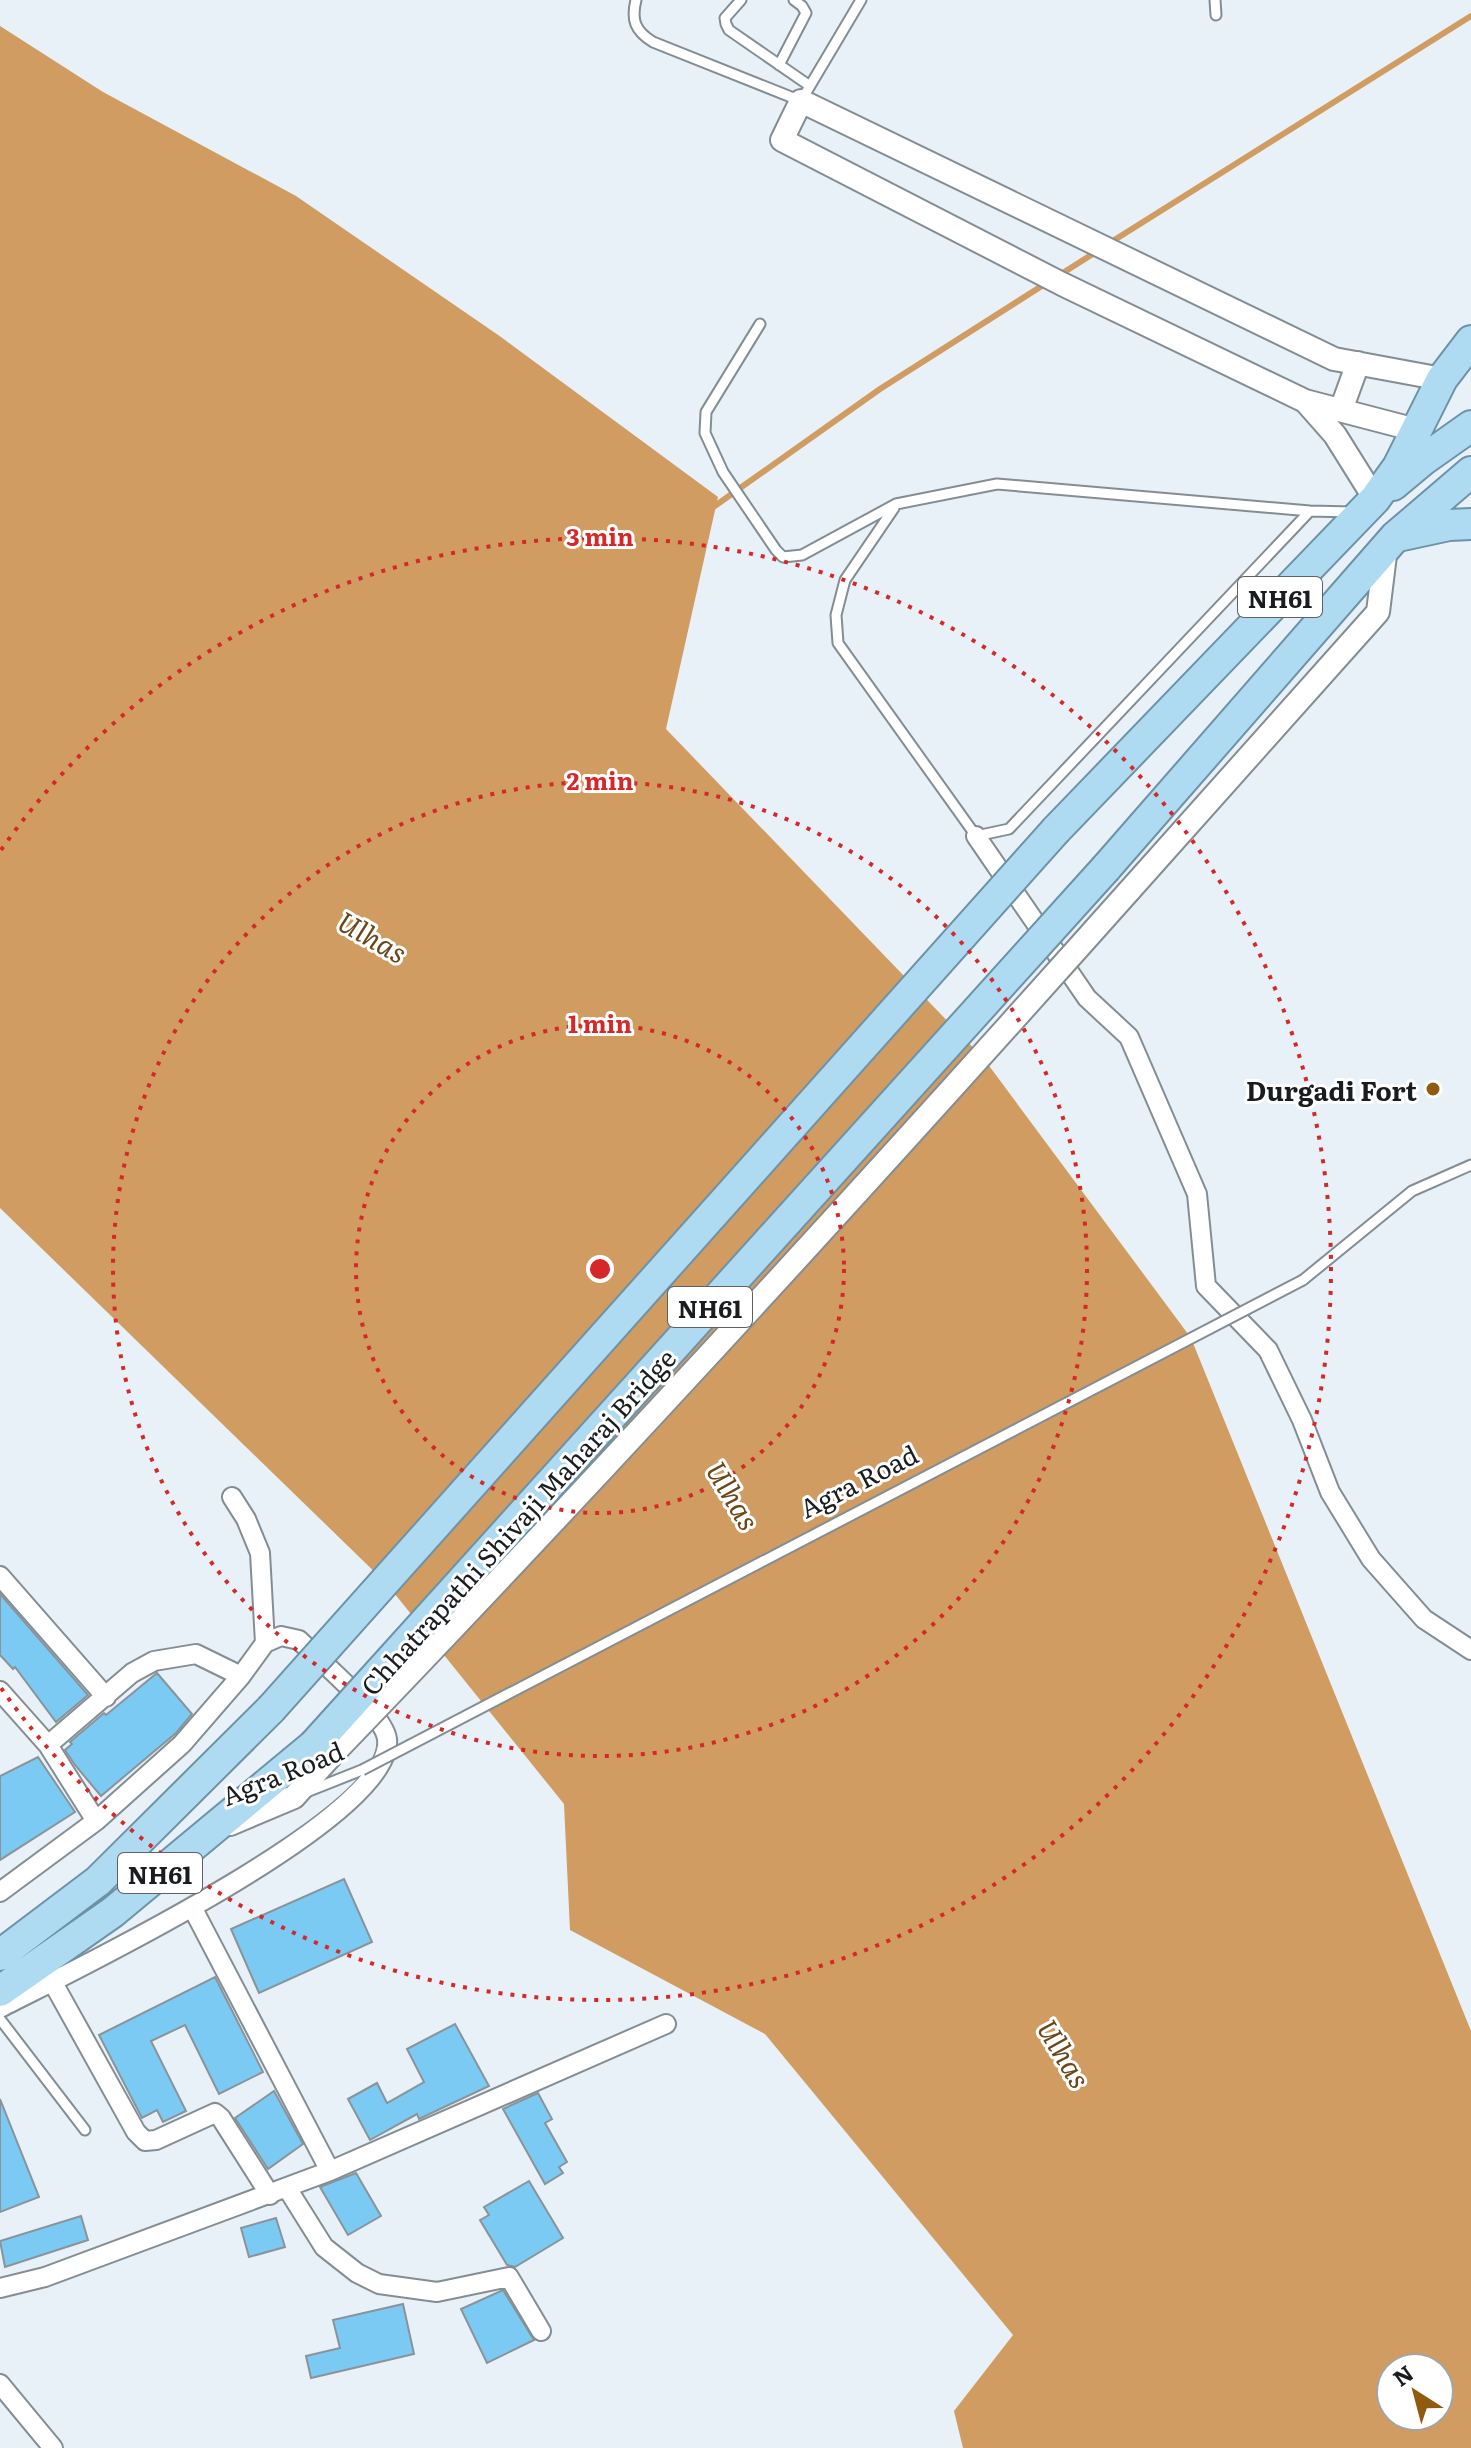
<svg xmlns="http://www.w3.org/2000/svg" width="1471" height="2448" font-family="Literata,serif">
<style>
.water{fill:#d19c61;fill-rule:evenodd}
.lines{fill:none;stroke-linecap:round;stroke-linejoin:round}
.stream{stroke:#d19c61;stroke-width:6}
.building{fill:#7acaf4;stroke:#8a9398;stroke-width:2}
.service-casing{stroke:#848d92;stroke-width:13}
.minor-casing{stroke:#848d92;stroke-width:22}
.tertiary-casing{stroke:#848d92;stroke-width:26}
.trunk-casing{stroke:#6d92a6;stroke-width:34}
.service{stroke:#fff;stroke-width:9}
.minor{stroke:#fff;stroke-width:18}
.tertiary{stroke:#fff;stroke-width:22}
.trunk{stroke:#aedaf2;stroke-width:30}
.service-bridge-casing{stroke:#848d92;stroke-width:13;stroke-linecap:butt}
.tertiary-bridge-casing{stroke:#848d92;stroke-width:26;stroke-linecap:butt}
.trunk-bridge-casing{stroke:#6d92a6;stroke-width:34;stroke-linecap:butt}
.service-bridge{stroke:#fff;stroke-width:9}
.tertiary-bridge{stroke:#fff;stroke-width:22}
.trunk-bridge{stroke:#aedaf2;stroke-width:30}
.ring{fill:none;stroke:#d62828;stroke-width:4;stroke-dasharray:4 8}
.poi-dot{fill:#905a0f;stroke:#fff;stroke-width:3}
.labels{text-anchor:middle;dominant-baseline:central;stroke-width:6;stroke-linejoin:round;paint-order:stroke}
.shield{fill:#fff;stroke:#5f6162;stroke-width:2}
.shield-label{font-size:24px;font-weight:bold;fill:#1a1d1f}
.poi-label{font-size:26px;font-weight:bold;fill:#1a1d1f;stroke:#fff;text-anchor:end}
.street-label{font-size:26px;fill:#1a1d1f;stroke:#fff}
.water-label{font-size:28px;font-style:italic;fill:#6a4619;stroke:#fff}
.centre{fill:#d62828;stroke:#fff;stroke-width:4}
.ring-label{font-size:24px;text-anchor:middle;font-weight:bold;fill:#d62828;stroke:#fff;stroke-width:6;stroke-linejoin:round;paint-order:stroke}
</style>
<rect width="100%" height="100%" fill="#e7f1f7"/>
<path class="water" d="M0,26l103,66 193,104 205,141 217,160 -52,232 318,330 207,279 280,693v417h-508l-9,-37 59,-76 -248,-301 -195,-104 -6,-126 -178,-221 -386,-375zM1391,2368h48v48h-48z"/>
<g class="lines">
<path class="stream" d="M1108,244l363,-228
M1058,276l41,-26
M712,508l168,-119 168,-107"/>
</g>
<path class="building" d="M0,1594l88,101 -32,27 -41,-55 -2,2 -13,-14z
M157,1673l35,41 -16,19 -75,63 -26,-31 -10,-15 7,-6 -2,-2 34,-29 2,2z
M38,1757l37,55 -75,48v-84z
M344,1879l28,63 -113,51 -28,-64z
M215,1977l48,95 -44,22 -34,-69 -34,16 35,70 -23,11 -6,-12 -15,8 -43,-83z
M455,2024l34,62 -70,33 -2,-5 -47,26 -22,-41 29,-16 10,20 37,-21 -17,-33z
M274,2091l29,53 -35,25 -33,-51z
M538,2093l14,26 -7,4 22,39 -8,5 4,6 -18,11 -42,-75z
M0,2099l39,98 -39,15z
M356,2173l25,43 -33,19 -28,-48z
M529,2181l34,57 -48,29 -8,-2 -27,-45 9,-5 -5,-8z
M81,2216l7,24 -83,27 -5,-26z
M276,2218l9,29 -36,10 -8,-29z
M503,2290l31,50 -47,23 -26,-54z
M403,2304l11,50 -103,24 -5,-22 34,-8 -7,-28z"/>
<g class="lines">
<g class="service-casing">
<path id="service" d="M636,0c-5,20 -1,31 17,42l148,59 60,-101
M741,0l-16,18 1,6 3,6 81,56
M1215,0l1,15
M779,65l27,-52 -4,-7 -8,-6
M760,324l-54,88 -1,21 18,39 53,78 7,7 19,-2 94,-51 101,-20 313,27 42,1
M894,508l-49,72 -9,35 2,28 138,193 33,-7 301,-318
M1303,1280l109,-89 59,-26
M309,1791l53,-21
M0,2019l85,111"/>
</g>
<g class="minor-casing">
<path id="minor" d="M976,836l111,162 42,39 68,157 9,92 62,64 34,70 28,72 41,67 53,60 47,31
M0,1576l106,121
M0,1691l48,54 48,76
M48,1745l84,-72 22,-12 42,-7 45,22
M0,1892l96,-71 86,-77 59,-68 24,-33 -5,-90 -14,-34 -14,-22
M192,1907l138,264
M52,1981l84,151 9,9 11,-1 59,-27 6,5 49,77
M0,2008c66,-34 396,-191 387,-269 -3,-25 -68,-79 -88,-99l-18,-4 -16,7
M287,2188l37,59 33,26 22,11 58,8 72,-15 32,54
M0,2288l45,-11 285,-106 336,-147
M0,2384l53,64"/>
</g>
<g class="tertiary-casing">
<path id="tertiary" d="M1305,401l30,34 40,64
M1341,410l17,-47
M1416,430l-111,-29 -243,-117 -280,-144 19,-39 533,258 108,20
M1129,891l249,-279 8,-65
M230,1824l64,-27 35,-39"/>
</g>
<g class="trunk-casing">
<path id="trunk" d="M1393,485l30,-25 48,-34
M1398,536l51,-11 22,-1
M1056,830l319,-331 23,-32 44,-88 29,-38
M1106,868l289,-331 76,-65
M0,1955l98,-74 173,-172
M0,1991l113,-79 201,-167"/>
</g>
<use href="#service" class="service"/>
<use href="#minor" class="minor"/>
<use href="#tertiary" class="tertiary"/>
<use href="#trunk" class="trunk"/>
<g class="service-bridge-casing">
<path id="service-bridge" d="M362,1770l941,-490"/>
</g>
<g class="tertiary-bridge-casing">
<path id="tertiary-bridge" d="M329,1758c273,-283 538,-573 800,-867"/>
</g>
<g class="trunk-bridge-casing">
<path id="trunk-bridge" d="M271,1709l785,-879
M314,1745l792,-877"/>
</g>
<use href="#service-bridge" class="service-bridge"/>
<use href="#tertiary-bridge" class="tertiary-bridge"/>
<use href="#trunk-bridge" class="trunk-bridge"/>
</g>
<g class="ring">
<circle cx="600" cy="1269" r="244"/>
<circle cx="600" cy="1269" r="487"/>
<path d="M1 850A731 731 0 1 1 1 1688"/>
</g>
<circle class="poi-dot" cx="1433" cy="1089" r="8"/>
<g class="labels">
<g class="shield">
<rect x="1238" y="577" width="84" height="40" rx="6"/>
<rect x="668" y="1287" width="84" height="40" rx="6"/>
<rect x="118" y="1853" width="84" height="40" rx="6"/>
</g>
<g class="shield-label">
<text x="1280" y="597">NH61</text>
<text x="710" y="1307">NH61</text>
<text x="160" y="1873">NH61</text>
</g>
<g class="poi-label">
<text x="1417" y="1089">Durgadi Fort</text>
</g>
<g class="street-label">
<text transform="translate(858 1480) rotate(-27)">Agra Road</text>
<text transform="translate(517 1521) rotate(-48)">Chhatrapathi Shivaji Maharaj Bridge</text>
<text transform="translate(282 1772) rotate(-22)">Agra Road</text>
</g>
<g class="water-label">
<text transform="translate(373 936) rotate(30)">Ulhas</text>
<text transform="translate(734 1495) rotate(59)">Ulhas</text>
<text transform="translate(1065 2053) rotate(59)">Ulhas</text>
</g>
</g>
<circle cx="600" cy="1269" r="12" class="centre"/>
<g class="ring-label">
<text x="600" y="546">3 min</text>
<text x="600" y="790">2 min</text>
<text x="600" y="1033">1 min</text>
</g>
<g transform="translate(1415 2392) rotate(324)"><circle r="38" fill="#ffffff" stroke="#a3a5a5" stroke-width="2"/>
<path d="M0-6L14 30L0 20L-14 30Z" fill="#905a0f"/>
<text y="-12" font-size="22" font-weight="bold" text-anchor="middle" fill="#1a1d1f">N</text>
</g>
</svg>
